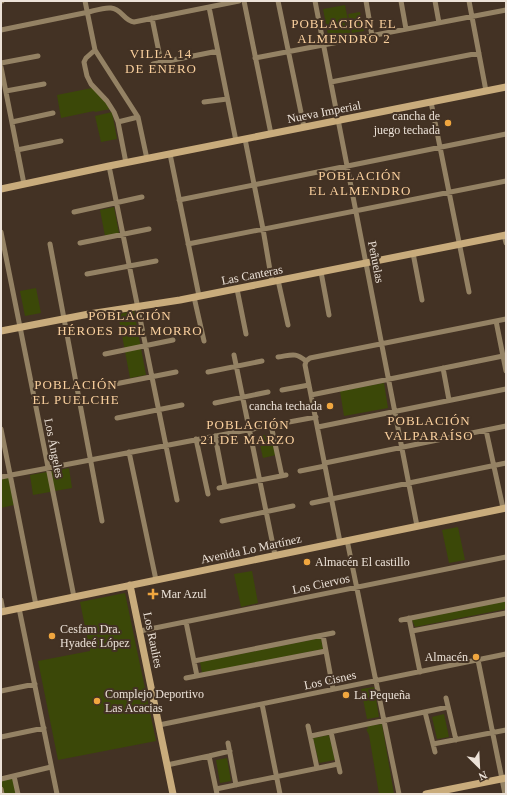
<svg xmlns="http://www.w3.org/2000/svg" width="507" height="795" font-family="Georgia,serif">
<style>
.green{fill:#3b4808}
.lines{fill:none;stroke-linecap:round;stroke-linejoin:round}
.street{stroke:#948264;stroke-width:5}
.secondary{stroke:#c9ac7c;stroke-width:7}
.poi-dot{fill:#f0a63f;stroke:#433224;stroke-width:1.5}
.labels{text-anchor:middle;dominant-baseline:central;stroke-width:4;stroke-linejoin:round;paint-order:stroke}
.street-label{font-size:12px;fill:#ece2d8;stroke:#433224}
.poi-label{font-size:12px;fill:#ece2d8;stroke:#433224;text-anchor:start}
.neighbourhood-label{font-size:13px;letter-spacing:1px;fill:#fad09e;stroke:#433224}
</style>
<rect width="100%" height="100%" fill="#433224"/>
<path class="green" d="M345,5l6,31 -22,4 -6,-31z
M360,12l4,19 -12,2 -4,-19z
M92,88l14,14 4,7 -15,3 -1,-1 -33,7 -4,-23z
M112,112l5,27 -16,3 -6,-26z
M114,207l5,26 -14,3 -5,-26z
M36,288l5,25 -16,3 -5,-25z
M134,311l12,64 -16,3 -12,-64z
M384,383l4,25 -44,8 -4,-25z
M272,434l4,21 -13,3 -5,-22z
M69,468l3,20 -39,7 -3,-20z
M9,477l5,28 -13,3v-30z
M458,527l7,33 -16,3 -7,-33z
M252,571l6,32 -17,4 -7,-33z
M125,593l31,148 -98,19 -20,-99 52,-10 -10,-49z
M506,601v8l-91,18 -3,-7z
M321,638l2,11 -121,24 -2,-11z
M374,687l5,30 -12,2 -6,-30z
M444,714l5,23 -12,2 -5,-22z
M382,724l12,70h-15l-10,-59 -3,-6h2l-1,-3z
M329,735l6,25 -16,3 -6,-25z
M227,758l4,23 -11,2 -4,-23z
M14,776l4,18h-16l-1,-5v-10z"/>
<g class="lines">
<path class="street" d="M1,1h1
M85,1l10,49 43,67 9,42
M244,1l27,133
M278,1l26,126
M315,1l102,525
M366,1l6,35
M401,1l5,28
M435,1l4,22
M469,1l17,90
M209,7l27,134
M152,18l9,44
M1,30c28,-6 55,-11 83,-17 8,-1 18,-6 27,-5 11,1 13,13 23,14l105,-21
M95,50l-9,8 -2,4 1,5 2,9 4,8 16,17 7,11 4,10 8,41
M255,58l251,-48
M1,63l37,-7
M153,64l65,-13
M1,67l23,117
M331,82l148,-29
M6,91l38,-7
M204,102l23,-3
M431,102l38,190
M12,122l41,-9
M118,122l20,-5
M245,139l18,90 9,53
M17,150l44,-9
M170,154l29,142
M109,166l68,334
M179,200l327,-66
M74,212l68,-15
M1,232l73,365
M504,235l2,8
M80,243l69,-14
M50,244l52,277
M188,244l318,-63
M413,253l9,47
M321,272l8,43
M87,274l69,-13
M278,280l10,45
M237,289l9,45
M194,297l10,44
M496,321l10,50
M105,354l68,-14
M234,355l41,200
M278,357c14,-2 17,-5 28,4
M306,361l4,-3 196,-39
M306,361l-1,4 35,177
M443,368l6,32
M208,372l54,-11
M110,385l66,-13
M282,390l27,-5
M311,395l192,-39
M215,403l53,-11
M117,418l65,-13
M289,422l27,-5
M271,425l11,51
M318,427l188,-38
M1,429l35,176
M486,430l17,78
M215,436l10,51
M196,439l12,55
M129,452l27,128
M325,463l181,-37
M300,471l25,-5
M1,477l278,-53
M219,488l67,-13
M312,503l194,-40
M222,521l71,-15
M347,540l52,254
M1,600l2,11
M19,608l38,186
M409,618l11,54
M401,620l105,-21
M186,622l11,54
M140,631l366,-74
M412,631l94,-18
M323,635l10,54
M478,660l27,134
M194,661l139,-28
M186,678l140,-27
M1,691l34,-7
M446,698l10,42
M262,704l18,90
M425,712l10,40
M159,725l347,-71
M308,726l9,42
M331,732l9,40
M311,736l137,-29
M1,737l43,-9
M228,743l8,42
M433,744l73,-14
M209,756l8,38
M167,765l42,-9 21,-5
M14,776l4,18
M1,779l50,-12
M1,789l1,5
M216,789l122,-25"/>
<path class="secondary" d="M1,189l108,-23 397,-79
M1,331l88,-17 91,-14 326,-65
M130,585l43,209
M1,612l505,-104
M426,794l80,-16"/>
</g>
<g class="poi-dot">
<circle cx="448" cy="123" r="4"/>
<circle cx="330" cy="406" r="4"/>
<circle cx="307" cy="562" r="4"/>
<path d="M151 588h4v4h4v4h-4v4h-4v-4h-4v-4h4z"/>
<circle cx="52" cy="636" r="4"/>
<circle cx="476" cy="657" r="4"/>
<circle cx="346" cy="695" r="4"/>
<circle cx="97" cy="701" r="4"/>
</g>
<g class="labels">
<g class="street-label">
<text transform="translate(324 112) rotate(-11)">Nueva Imperial</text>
<text transform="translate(376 262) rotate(79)">Peñuelas</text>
<text transform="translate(252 275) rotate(-11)">Las Canteras</text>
<text transform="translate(54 448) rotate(79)">Los Ángeles</text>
<text transform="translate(251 549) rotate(-12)">Avenida Lo Martínez</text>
<text transform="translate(321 584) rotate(-12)">Los Ciervos</text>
<text transform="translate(153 640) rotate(78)">Los Raulíes</text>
<text transform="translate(330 680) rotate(-12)">Los Cisnes</text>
</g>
<g class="poi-label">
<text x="440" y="116" text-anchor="end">cancha de<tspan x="440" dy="14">juego techada</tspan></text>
<text x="322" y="406" text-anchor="end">cancha techada</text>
<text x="315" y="562">Almacén El castillo</text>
<text x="161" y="594">Mar Azul</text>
<text x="60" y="629">Cesfam Dra.<tspan x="60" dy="14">Hyadeé López</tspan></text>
<text x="468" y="657" text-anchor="end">Almacén</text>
<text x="105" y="694">Complejo Deportivo<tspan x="105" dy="14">Las Acacias</tspan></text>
<text x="354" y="695">La Pequeña</text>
</g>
<g class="neighbourhood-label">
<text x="344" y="23">POBLACIÓN EL<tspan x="344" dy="15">ALMENDRO 2</tspan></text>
<text x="161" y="53">VILLA 14<tspan x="161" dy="15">DE ENERO</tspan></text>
<text x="360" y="175">POBLACIÓN<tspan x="360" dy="15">EL ALMENDRO</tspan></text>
<text x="130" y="315">POBLACIÓN<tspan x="130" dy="15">HÉROES DEL MORRO</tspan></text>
<text x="76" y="384">POBLACIÓN<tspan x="76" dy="15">EL PUELCHE</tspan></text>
<text x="429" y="420">POBLACIÓN<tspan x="429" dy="15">VALPARAÍSO</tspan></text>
<text x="248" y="424">POBLACIÓN<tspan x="248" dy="15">21 DE MARZO</tspan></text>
</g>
</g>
<rect width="507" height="795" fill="none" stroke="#ece2d8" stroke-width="4"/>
<g transform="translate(479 767) rotate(156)" stroke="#433224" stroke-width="3" paint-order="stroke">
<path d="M0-3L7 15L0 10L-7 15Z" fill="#ece2d8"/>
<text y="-6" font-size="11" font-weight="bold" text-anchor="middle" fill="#ece2d8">N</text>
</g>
</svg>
